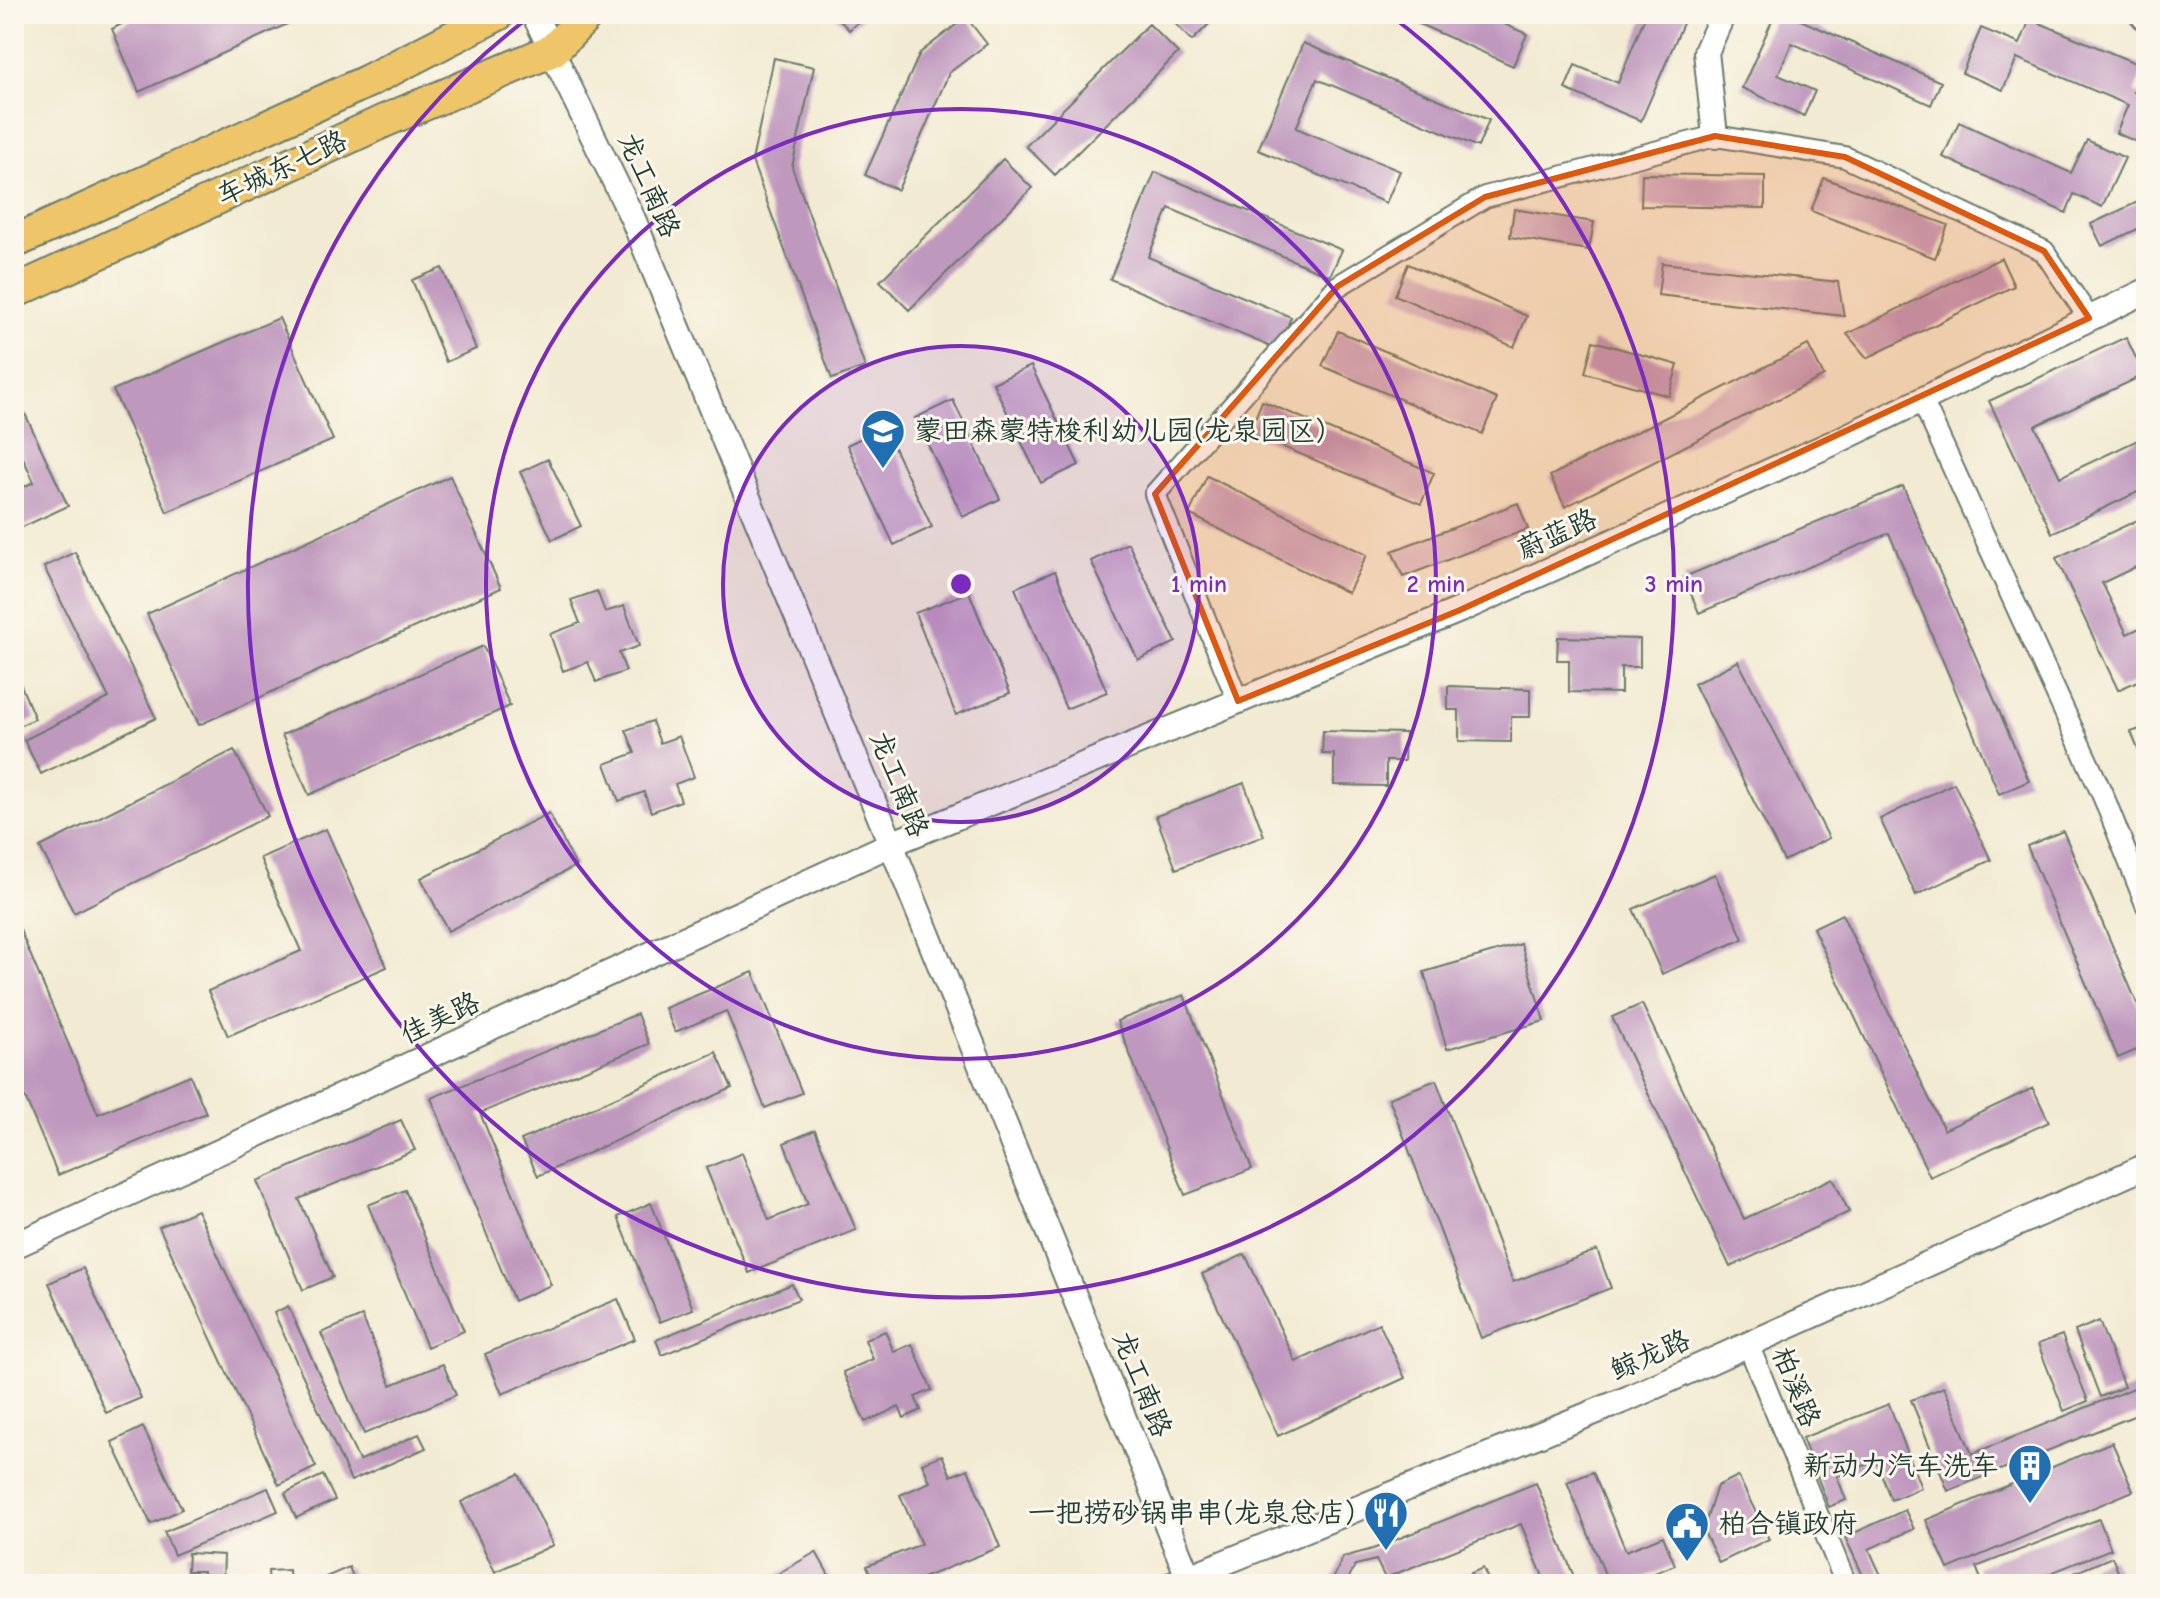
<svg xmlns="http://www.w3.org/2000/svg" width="2160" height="1598" font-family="'Comic Neue','LXGW WenKai TC',sans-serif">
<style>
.building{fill:#bf98be}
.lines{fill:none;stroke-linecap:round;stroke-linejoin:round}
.minor-casing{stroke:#697a6b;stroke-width:24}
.tertiary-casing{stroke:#697a6b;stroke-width:28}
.primary-casing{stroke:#697a6b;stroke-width:36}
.minor{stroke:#fff;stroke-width:20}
.tertiary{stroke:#fff;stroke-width:24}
.primary{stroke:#eec569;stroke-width:32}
.marked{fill:#de580e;fill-opacity:0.2;stroke:#de580e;stroke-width:6;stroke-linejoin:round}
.ring{fill:none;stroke:#7b2cbf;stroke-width:4}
.labels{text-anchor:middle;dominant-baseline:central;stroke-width:6;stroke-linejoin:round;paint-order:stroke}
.street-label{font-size:28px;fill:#1f3d34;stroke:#fbf7ec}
.poi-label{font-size:28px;fill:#1f3d34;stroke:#fbf7ec;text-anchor:start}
.centre{fill:#7b2cbf;stroke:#fbf7ec;stroke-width:4}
.ring-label{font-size:24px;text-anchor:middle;font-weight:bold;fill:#7b2cbf;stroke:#fbf7ec;stroke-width:6;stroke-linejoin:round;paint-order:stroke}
</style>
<rect width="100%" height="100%" fill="#fbf7ec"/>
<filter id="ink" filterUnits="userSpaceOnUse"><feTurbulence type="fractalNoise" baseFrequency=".0125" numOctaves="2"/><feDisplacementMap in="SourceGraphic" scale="16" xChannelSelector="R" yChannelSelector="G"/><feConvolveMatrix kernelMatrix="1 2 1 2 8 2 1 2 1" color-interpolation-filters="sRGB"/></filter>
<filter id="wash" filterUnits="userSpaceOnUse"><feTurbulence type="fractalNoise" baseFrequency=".006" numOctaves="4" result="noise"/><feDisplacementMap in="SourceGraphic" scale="32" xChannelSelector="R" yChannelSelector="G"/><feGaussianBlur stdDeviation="1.8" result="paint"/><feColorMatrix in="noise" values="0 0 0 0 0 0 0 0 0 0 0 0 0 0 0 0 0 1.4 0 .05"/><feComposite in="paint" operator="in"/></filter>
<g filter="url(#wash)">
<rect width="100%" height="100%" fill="#f2ead2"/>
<g id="blocks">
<path class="building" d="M141,14h168l-170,78 -27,-63z
M834,14h33l-18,16z
M1166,14h53l-27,27z
M1397,14h84l46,20 -14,32z
M1646,14h41l-46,107 -76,-32 10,-24 43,18z
M1775,14h12l154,68 -10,23 -139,-62 -14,32 37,16 -11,25 -62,-28z
M966,17l21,27 -38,29 -51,117 -33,-15 55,-122z
M2030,19l115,48 -11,25 12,5v42l-2,6 -28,-12 12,-28 -111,-47 -14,32 -41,-17 19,-45 39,16z
M1149,24l29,29 -123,122 -29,-29z
M1303,43l186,77 -11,27 -161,-68 -21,49 104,43 -14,32 -128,-53z
M774,58l40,9 -22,100 73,200 -33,12 -80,-218z
M1959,122l112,51 16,-33 38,18 -23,49 -28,-13 -8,19 -123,-56z
M1003,159l29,29 -123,122 -29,-29z
M1155,172l187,78 -12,26 -161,-68 -21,49 143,60 -13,33 -168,-71z
M1642,174l123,2v32l-124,-2z
M1824,178l124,47 -13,33 -124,-47z
M2146,198v27l-44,21 -11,-22z
M1514,209l80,13 -5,28 -79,-13z
M2001,258l13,28 -147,72 -20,-24z
M1662,263l176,19 6,34 -186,-21z
M1408,264l119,52 -13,31 -119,-52z
M442,268l34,81 -30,13 -34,-82z
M279,318l54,122 -166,72 -54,-122z
M1338,331l159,68 -15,35 -160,-68z
M2126,337l18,38 -109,51 25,51 86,-41v52l-94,45 -63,-132z
M1593,341l85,24 -9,31 -84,-23z
M1808,345l16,31 -259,131 -15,-31z
M1031,366l48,99 -38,18 -48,-100z
M14,390l54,116 -54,25v-40l20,-9 -20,-44z
M953,400l47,99 -37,18 -48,-99z
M1262,401l172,72 -13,31 -172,-71z
M884,427l48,100 -38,18 -47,-100z
M548,459l33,67 -29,14 -32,-68z
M450,476l51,112 -302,137 -52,-111z
M1207,476l160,79 -19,38 -159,-79z
M1903,486l126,295 -30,13 -110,-261 -190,80 -15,-36z
M1518,503l10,26 -125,48 -11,-26z
M2146,516v46l-44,21 25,51 19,-9v52l-28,13 -62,-132z
M1128,543l48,99 -38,18 -47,-99z
M75,552l81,166 -115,56 -17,-34 85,-42 -65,-131z
M1055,571l52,121 -41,17 -51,-121z
M597,591l8,21 19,-6 15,40 -20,7 7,18 -30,11 -8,-20 -25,9 -13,-37 30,-11 -9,-23z
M969,592l41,101 -54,22 -41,-102z
M1558,637l82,2v28h-19v26l-52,-1v-32h-12z
M483,646l27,60 -201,89 -27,-60z
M1738,661l91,177 -45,23 -90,-177z
M14,669l21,50 -21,9z
M1448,686l82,3v28h-19v25l-52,-1v-31h-11z
M652,721l8,22 19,-7 15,41 -19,7 6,17 -30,11 -7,-20 -25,9 -14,-37 30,-11 -9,-23z
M2146,727v42l-15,-37z
M1323,731l82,2 -1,28h-18v25l-52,-1v-31h-12z
M234,750l34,66 -194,97 -34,-66z
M1244,783l20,53 -88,33 -20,-53z
M1954,783l37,77 -75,35 -36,-76z
M549,813l27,53 -128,65 -27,-53z
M326,829l61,138 -159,69 -20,-45 93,-40 -41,-93z
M2063,831l83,193v22l-28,12 -91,-212z
M1715,874l28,65 -81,35 -29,-65z
M1842,914l102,216 89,-42 16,34 -119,55 -117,-249z
M14,916l84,198 92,-39 16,38 -148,62 -44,-103z
M1521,944l23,77 -97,28 -23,-77z
M753,972l49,121 -37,15 -39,-97 -51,21 -10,-24z
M1184,995l68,174 -67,26 -68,-174z
M1642,1004l102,215 89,-41 16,34 -119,55 -118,-250z
M637,1014l12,30 -169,69 71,172 -37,16 -83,-203z
M716,1052l16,36 -194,88 -17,-36z
M1436,1080l77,202 84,-32 14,38 -130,50 -92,-240z
M401,1120l14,30 -116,49 34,78 -30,13 -46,-109z
M815,1130l41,100 -107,43 -43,-105 36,-15 27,67 39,-16 -24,-61z
M405,1190l59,141 -37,16 -59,-142z
M651,1203l42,106 -33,13 -42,-105z
M197,1210l119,257 -37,18 -120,-258z
M1245,1254l51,108 83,-39 26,55 -127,58 -76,-162z
M83,1268l58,130 -35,15 -57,-130z
M792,1284l7,15 -137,56 -6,-15z
M618,1299l17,40 -133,55 -17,-40z
M288,1306l71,155 60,-27 7,14 -75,33 -77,-168z
M362,1316l29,69 52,-21 13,31 -92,39 -43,-101z
M2099,1321l25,66 -24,10 -25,-66z
M885,1331l9,21 18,-8 20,46 -17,7 6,13 -17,8 -5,-11 -34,15 -22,-50 30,-13 -8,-19z
M2062,1335l26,66 -24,10 -26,-67z
M2146,1383v28l-198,80 -37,-91 33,-13 28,67z
M1889,1404l32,84 -30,12 -15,-39 -39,15 9,24 -17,7 -27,-69z
M143,1427l39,82 -31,15 -39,-82z
M2112,1442l21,49 -185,78 -22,-49z
M942,1455l9,21 17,-7 32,78 -92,37h-33l-8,-18 54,-22 -21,-49 30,-13 -8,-19z
M1593,1472l33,79 37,-15 12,29 -48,19h-18l-42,-102z
M519,1474l34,71 -58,27 -34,-70z
M323,1475l12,25 -39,18 -11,-25z
M1738,1476l31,63 -50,24 -16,-33 14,-44z
M1536,1483l41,101h-31l-25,-60 -136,54 -9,-18 -21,5 -9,19h-15l12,-27 30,-8z
M268,1488l10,23 -104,44 -10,-23z
M1905,1510l9,19 -45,20 16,35h-18l-22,-47z
M2099,1519l12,30 -88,35h-40l-7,-17z
M816,1552l18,32h-74z
M188,1553l36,2 -1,29h-20v-13h-16z
M2112,1557l11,27h-26l-2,-5 -11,5h-36z
M349,1567l7,17h-35l-2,-4z
M1483,1568l7,16h-37l-1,-3z
M289,1570l1,14h-21l-1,-13z"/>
</g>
</g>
<g filter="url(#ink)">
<use href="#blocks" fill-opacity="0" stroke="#697a6b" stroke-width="2"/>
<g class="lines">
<g class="minor-casing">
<path id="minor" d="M2139,14l7,8
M1922,400l182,398 42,106
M1238,701l-83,-207 183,-208 147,-89 230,-61 130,21 199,94 45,67
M1748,1344l98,240"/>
</g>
<g class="tertiary-casing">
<path id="tertiary" d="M534,14l99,205 258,625 300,740
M1715,136l-9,-84 17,-38
M14,1246l877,-402 569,-234 373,-167 313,-152
M1174,1583l455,-185 517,-232"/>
</g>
<g class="primary-casing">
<path id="primary" d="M14,242l352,-160 132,-68
M14,292l370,-171 169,-71 35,-36"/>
</g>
<use href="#minor" class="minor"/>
<use href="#tertiary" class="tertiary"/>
<use href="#primary" class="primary"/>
</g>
</g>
<path class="marked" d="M1715,136l130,21 199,94 45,67 -629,292 -222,91 -83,-207 183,-208 147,-89z"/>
<circle cx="961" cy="584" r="238" fill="#7b2cbf" fill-opacity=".12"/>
<g class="ring">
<circle cx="961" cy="584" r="238"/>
<circle cx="961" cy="584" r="475"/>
<path d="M1390 15A713 713 0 1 1 532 15"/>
</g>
<defs>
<g id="school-pin" transform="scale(2.3)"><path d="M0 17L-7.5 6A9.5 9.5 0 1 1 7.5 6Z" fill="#1f6fb2" stroke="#fbf7ec"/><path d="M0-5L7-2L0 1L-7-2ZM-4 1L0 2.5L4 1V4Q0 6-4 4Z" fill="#fff"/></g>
<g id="building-pin" transform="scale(2.3)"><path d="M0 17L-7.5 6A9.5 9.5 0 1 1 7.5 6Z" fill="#1f6fb2" stroke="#fbf7ec"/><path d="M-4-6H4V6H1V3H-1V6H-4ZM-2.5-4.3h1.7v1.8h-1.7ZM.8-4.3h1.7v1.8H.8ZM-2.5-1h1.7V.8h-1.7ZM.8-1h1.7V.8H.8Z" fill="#fff"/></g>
<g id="restaurant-pin" transform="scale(2.3)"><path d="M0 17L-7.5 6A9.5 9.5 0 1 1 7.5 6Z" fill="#1f6fb2" stroke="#fbf7ec"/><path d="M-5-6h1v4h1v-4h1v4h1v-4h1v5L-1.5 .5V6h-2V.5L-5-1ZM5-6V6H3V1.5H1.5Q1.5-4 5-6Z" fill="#fff"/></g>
<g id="civic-pin" transform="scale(2.3)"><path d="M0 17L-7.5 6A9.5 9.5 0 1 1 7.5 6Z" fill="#1f6fb2" stroke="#fbf7ec"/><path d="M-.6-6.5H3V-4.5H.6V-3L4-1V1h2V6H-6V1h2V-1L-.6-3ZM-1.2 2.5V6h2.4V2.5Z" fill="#fff"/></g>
</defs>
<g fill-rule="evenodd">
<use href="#school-pin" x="883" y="431"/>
<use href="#building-pin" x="2030" y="1466"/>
<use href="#restaurant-pin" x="1386" y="1513"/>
<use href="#civic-pin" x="1687" y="1524"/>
</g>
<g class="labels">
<g class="street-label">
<text transform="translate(282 168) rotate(-25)">车城东七路</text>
<text transform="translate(649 185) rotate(66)">龙工南路</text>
<text transform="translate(1557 534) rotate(-24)">蔚蓝路</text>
<text transform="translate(899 784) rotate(68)">龙工南路</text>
<text transform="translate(440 1018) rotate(-25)">佳美路</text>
<text transform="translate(1650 1355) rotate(-24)">鲸龙路</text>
<text transform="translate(1142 1384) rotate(68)">龙工南路</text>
<text transform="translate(1796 1387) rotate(68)">柏溪路</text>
</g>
<g class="poi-label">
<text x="914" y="431">蒙田森蒙特梭利幼儿园(龙泉园区)</text>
<text x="1999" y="1466" text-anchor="end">新动力汽车洗车</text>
<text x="1355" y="1513" text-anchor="end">一把捞砂锅串串(龙泉总店)</text>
<text x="1718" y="1524">柏合镇政府</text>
</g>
</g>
<circle cx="961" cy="584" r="12" class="centre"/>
<g class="ring-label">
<text x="1199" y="592">1 min</text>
<text x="1436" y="592">2 min</text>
<text x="1674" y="592">3 min</text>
</g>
<rect width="2160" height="1598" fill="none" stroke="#fbf7ec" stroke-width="48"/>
</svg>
